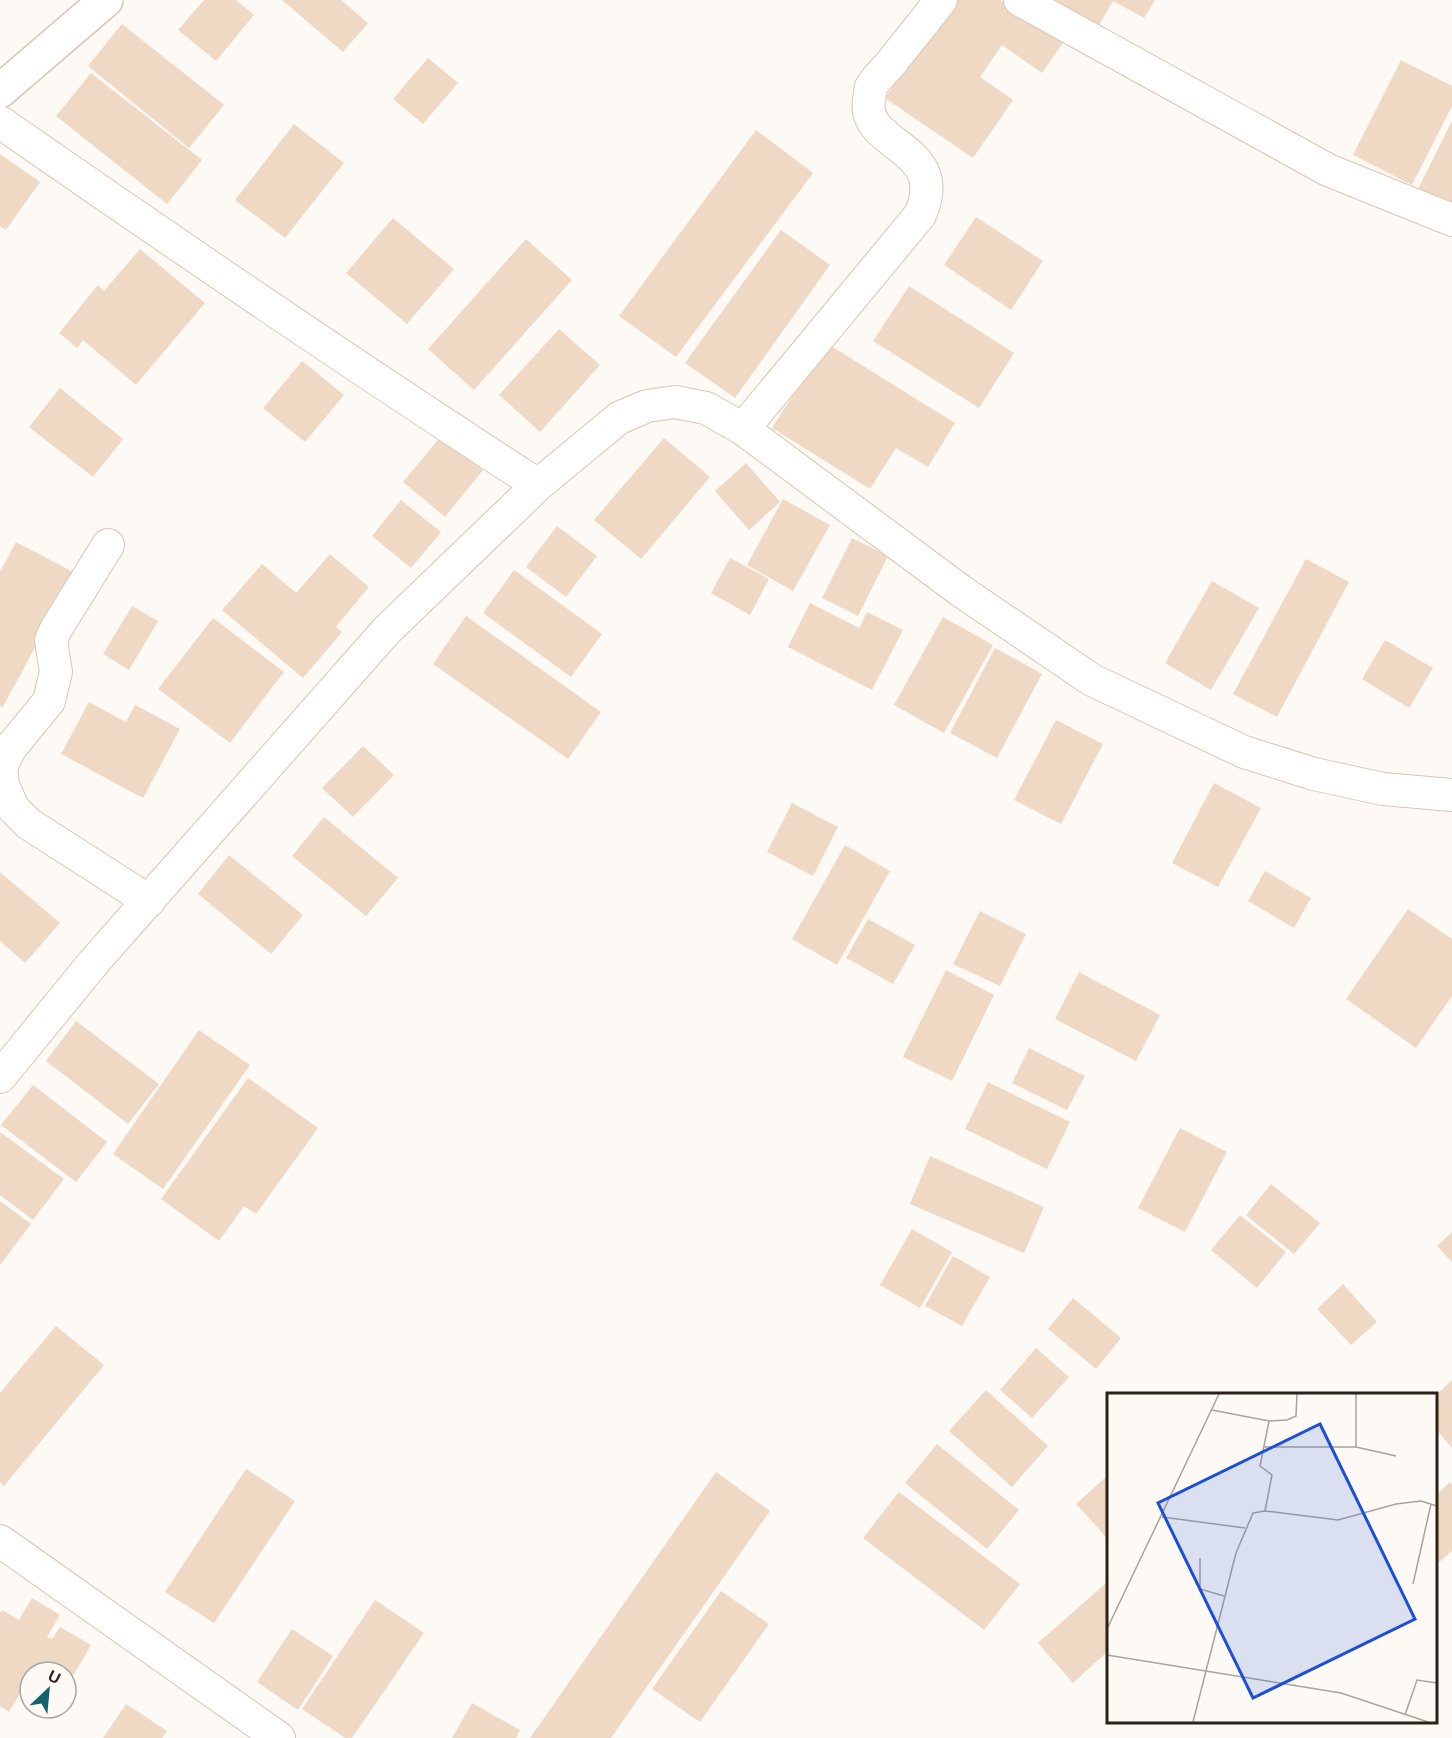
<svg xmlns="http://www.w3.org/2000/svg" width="1452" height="1738" font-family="Helvetica,sans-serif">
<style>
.building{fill:#efd9c4}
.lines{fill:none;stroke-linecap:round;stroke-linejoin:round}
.street-casing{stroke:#dbc5b1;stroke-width:34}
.secondary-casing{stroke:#dbc5b1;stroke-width:36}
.street{stroke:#fff;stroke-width:32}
.secondary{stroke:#fff;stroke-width:33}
.inset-road{fill:none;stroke:#a9a39d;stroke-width:1.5}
.view{fill:#1d4ed8;fill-opacity:0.15;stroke:#1d4ed8;stroke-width:3}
.inset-edge{fill:none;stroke:#2a221a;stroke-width:3}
</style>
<rect width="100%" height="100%" fill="#fdf9f5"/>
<path class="building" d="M204,0h32l18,15 -38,46 -38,-31z
M282,0h59l27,23 -25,29z
M953,0h47l63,43 -21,30 -40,-28 -22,32 33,23 -40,58 -88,-60z
M1037,0h118l-11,18 -31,-17 -19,33z
M122,24l102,81 -35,43 -101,-82z
M428,58l30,25 -35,41 -30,-25z
M1401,60l51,26v20l-40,79 -59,-30z
M91,73l111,87 -35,44 -111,-88z
M1452,121v95l-38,-19z
M294,124l50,39 -59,75 -50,-38z
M756,130l57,43 -137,184 -57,-41z
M0,154l40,28 -34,48 -6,-4z
M976,217l67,44 -32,49 -67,-45z
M393,218l61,51 -47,55 -61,-51z
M781,230l49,35 -95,133 -50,-35z
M526,239l46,41 -98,110 -46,-41z
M140,249l65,54 -69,82 -53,-45 -6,8 -18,-15 39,-48 6,6z
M909,286l105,67 -35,55 -106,-67z
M559,329l41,36 -60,67 -41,-37z
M826,343l129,80 -27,44 -32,-19 -26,41 -98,-61z
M302,361l42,34 -39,47 -42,-34z
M60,388l63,51 -30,38 -64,-50z
M441,436l42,34 -38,47 -42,-35z
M664,438l46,39 -69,82 -47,-39z
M746,463l34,39 -31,28 -34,-39z
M783,499l47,26 -37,66 -46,-26z
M401,500l40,32 -30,36 -39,-32z
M557,526l40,30 -31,41 -40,-30z
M852,538l36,18 -30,60 -36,-18z
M16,542l59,31 -72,134 -3,-1v-134z
M330,554l39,33 -33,40 6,5 -39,46 -81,-68 40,-46 34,29z
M730,558l39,21 -19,36 -39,-22z
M1306,559l43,23 -72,135 -44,-23z
M514,570l88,64 -31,43 -88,-64z
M1212,581l47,27 -48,82 -46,-27z
M810,603l49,25 8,-16 36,18 -31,60 -84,-43z
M132,606l26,15 -29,49 -26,-16z
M466,616l135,96 -33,47 -135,-95z
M943,617l50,28 -49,88 -50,-28z
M213,618l71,54 -54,71 -72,-54z
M1385,640l48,28 -24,40 -47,-29z
M995,648l47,26 -45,84 -47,-25z
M89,702l37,20 9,-17 45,24 -37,69 -82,-44z
M1056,720l47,24 -42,80 -47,-24z
M363,746l31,29 -41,42 -31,-29z
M1214,783l47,25 -43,79 -46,-24z
M792,803l46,24 -25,49 -46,-24z
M324,817l74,61 -32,38 -74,-60z
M845,845l45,26 -53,94 -45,-26z
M229,855l74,60 -32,39 -73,-60z
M1265,871l46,27 -17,30 -46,-27z
M0,872l60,51 -35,40 -25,-22z
M1408,909l44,30v57l-36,52 -70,-49z
M980,911l46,23 -26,52 -47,-22z
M868,919l47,26 -22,39 -47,-26z
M946,970l48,25 -42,86 -49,-24z
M1079,972l81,43 -24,46 -81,-42z
M76,1021l83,63 -31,40 -82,-63z
M199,1030l51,35 -87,124 -50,-35z
M1029,1048l56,28 -18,34 -55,-27z
M248,1078l70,50 -62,86 -12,-8 -25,35 -58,-42z
M988,1082l82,40 -23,47 -82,-40z
M33,1085l74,57 -31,40 -75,-57z
M1180,1128l47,24 -42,80 -47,-24z
M0,1132l64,47 -31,41 -33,-25z
M930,1156l114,51 -20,46 -114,-49z
M1271,1184l49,39 -26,31 -48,-39z
M0,1201l31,23 -31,41z
M1240,1215l46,37 -29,36 -46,-38z
M912,1229l40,23 -32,56 -40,-23z
M1452,1232v30l-15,-16z
M953,1256l37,21 -28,49 -37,-20z
M1343,1284l34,38 -26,23 -34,-36z
M1073,1298l48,40 -25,31 -48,-40z
M56,1326l48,39 -100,121 -4,-4v-89z
M1036,1348l33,29 -37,41 -32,-28z
M1452,1380v68l-16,-19v-34z
M986,1390l62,56 -36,41 -63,-56z
M937,1444l82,66 -32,39 -82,-66z
M246,1469l49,32 -81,122 -49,-31z
M716,1472l54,39 -159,227h-81z
M1108,1475v64l-32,-35z
M1450,1482l2,3v66l-16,14v-70z
M899,1492l121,92 -36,46 -121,-92z
M1106,1583l2,3v65l-35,32 -35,-40z
M721,1591l48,33 -69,98 -48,-33z
M32,1598l28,17 -13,22 5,2 8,-12 31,18 -25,43v-16h-36v14l-4,-3 -17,29 -9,-6v-93l2,-3 17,10z
M375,1600l49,33 -72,105h-7l-43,-29z
M292,1629l41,27 -35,54 -41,-28z
M472,1703l48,27 -4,8h-64z
M126,1704l41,27 -5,7h-59z"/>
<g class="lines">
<g class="street-casing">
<path id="street" d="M1020,0l308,170 124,50
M0,122c178,124 356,245 538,363
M743,429l177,-214c31,-70 -59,-67 -51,-115 1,-4 1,-9 2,-13 5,-9 15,-18 21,-25 16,-21 33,-41 49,-62
M108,545l-52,84 -5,11 5,32 -7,29 -40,49 -8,18 2,17 10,23 16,16 120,77
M0,1077l94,-115 293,-332 151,-145 81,-67 28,-12 28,-4 31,6 37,21 218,162 131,89 152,72 70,22 69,15 69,6
M0,1541l279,197"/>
</g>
<g class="secondary-casing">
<path id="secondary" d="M0,91l106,-91"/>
</g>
<use href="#street" class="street"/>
<use href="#secondary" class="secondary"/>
</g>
<g transform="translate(1107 1393)">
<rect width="330" height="330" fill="#fdf9f5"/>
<path class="inset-road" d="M249,1v53M105,17l57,11 18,-1 9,-4 1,-22M157,54h92l40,9M158,118l7,-36 -12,-9 9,-45M55,124l83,11M93,165v31l24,7M306,191l18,-80M0,236l112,-235M0,262l234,38 87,29M298,322l12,-35 20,3M86,329l43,-169 17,-40 12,-2 73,9 58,-16 25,-3 16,5"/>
<path class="view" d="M213,31l95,195 -162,79 -95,-195z"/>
<rect width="330" height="330" class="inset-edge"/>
</g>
<g transform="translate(48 1690) rotate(26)"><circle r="28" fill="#fdf9f5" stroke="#a9a39d" stroke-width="1.5"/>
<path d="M0-4.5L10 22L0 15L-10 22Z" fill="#14636a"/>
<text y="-9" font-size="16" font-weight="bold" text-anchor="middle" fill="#2a221a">U</text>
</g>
</svg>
